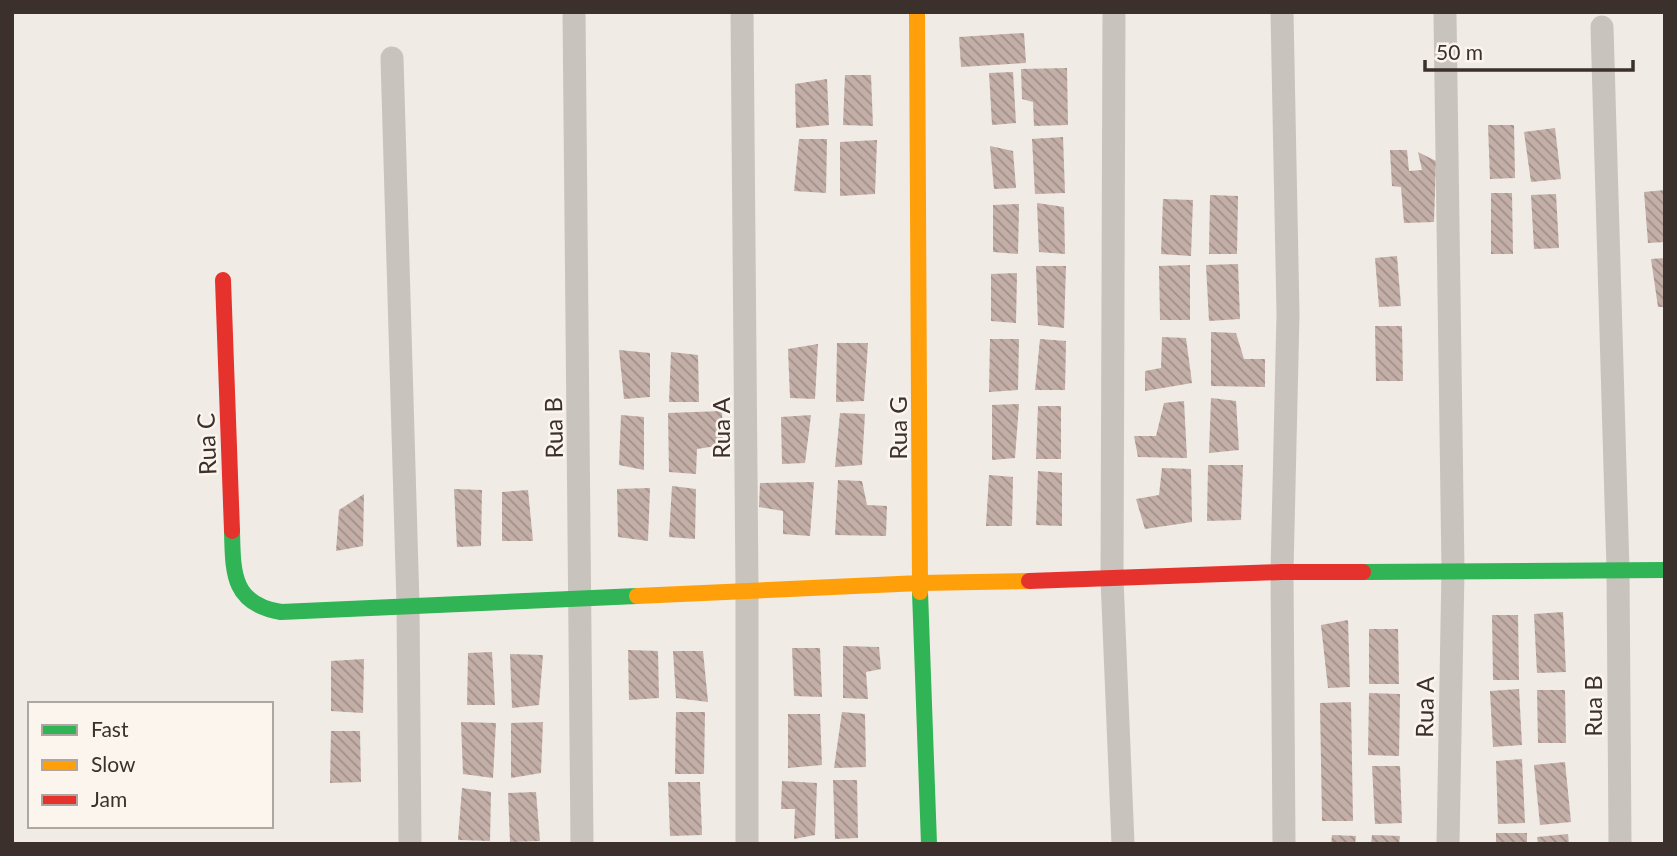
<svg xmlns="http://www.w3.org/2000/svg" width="1677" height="856" font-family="Lato,sans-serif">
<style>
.building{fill:url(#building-back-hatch)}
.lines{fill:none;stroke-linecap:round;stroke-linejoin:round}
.street{stroke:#c9c3be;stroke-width:23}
.fast{stroke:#30b455;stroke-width:16}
.slow{stroke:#ff9f0a;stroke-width:16}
.jam{stroke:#e5322d;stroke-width:16}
.labels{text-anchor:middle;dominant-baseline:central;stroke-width:5;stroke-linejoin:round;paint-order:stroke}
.street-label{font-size:24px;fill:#3b302b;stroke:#fbf5ee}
</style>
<defs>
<pattern id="building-back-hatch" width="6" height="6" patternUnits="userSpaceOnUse" patternTransform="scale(1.75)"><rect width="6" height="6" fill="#c3afa7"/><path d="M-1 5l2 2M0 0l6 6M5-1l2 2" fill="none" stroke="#a08f88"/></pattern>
</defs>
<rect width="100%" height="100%" fill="#f0ebe5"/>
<path class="building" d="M1024,33l2,30 -65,4 -2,-30z
M1067,68l1,57 -34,1 -1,-24 -11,-3 -1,-30z
M1013,72l3,51 -24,2 -3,-52z
M845,75h26l2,51 -30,-1z
M827,79l2,46 -33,3 -1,-44z
M1488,125h26l1,53 -25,1z
M1555,128l6,51 -30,3 -7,-50z
M1063,137l2,56 -30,1 -3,-55z
M799,139h28l-1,54 -32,-2z
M877,140l-2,54 -35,2v-54z
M990,146l23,5 3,37 -22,1z
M1390,150h17l2,21 13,-1 -4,-18 18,9 -2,61 -30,1 -3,-36 -9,-1z
M1665,190v52l-17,1 -4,-51z
M1491,193h21l1,61h-22z
M1556,194l3,54 -25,1 -3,-54z
M1210,195l28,1 -1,58h-28z
M1163,199l30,1 -2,56 -30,-2z
M1037,203l27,4 1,47 -26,-2z
M1019,204l-1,50 -25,-2v-47z
M1397,256l4,50 -22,1 -4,-49z
M1665,258v49h-7l-7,-48z
M1238,264l2,55 -31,2 -3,-56z
M1190,265v55h-30l-1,-54z
M1036,266h30l-2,62 -26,-3z
M1017,273l-1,50 -25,-2v-47z
M1375,326h27l1,55h-27z
M1211,332l25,1 8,26h21v28l-54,-1z
M1162,337l24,1 6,45 -47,8v-20l16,-3z
M990,339h29l-1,51 -29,2z
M1040,339l26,2 -1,49h-30z
M837,343h31l-4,58 -28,1z
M818,344l-3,55 -25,-1 -2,-49z
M619,350l31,3v44l-26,2z
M671,352l27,3 1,47h-30z
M1211,398l25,3 3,49 -30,3z
M1184,401l3,57 -49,-1 -4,-21h22l8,-33z
M1019,404l-4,54 -23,2v-55z
M1038,406h23v53h-25z
M722,411l1,34 -26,4 -1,25 -27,-2 -1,-59z
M840,413l25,1 -3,51 -27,2z
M621,415l23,2v53l-25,-5z
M811,415l-6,48 -23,1 -1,-47z
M1208,465h35l-2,55 -34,1z
M1162,468l29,1 1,53 -47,7 -9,-30 23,-4z
M1038,471l24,2v53l-26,-1z
M989,475l24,2 -1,49h-26z
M838,480l24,1 5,24 20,1 -1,30 -51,-1z
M814,482l-4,54 -27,-2v-23l-24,-4 1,-24z
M672,486l24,3 -1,50 -26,-2z
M650,488l-2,53 -30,-4 -1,-48z
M454,489l28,1 -1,56 -24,1z
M528,490l5,51h-31v-49z
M364,494l-1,52 -27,5 3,-41z
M1563,612l3,60 -29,1 -3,-59z
M1492,615h26l1,65h-26z
M1348,620l2,67 -22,1 -7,-63z
M1369,629h29l1,55h-30z
M843,646l36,1 2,22 -15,3 2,27 -25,-1z
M792,648h28l2,49 -28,-1z
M628,650l30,1 1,47 -30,2z
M673,651h30l5,51 -32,-4z
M492,652l3,53h-28l1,-52z
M510,654l33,1 -4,50 -27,3z
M364,659l-1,54 -32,-2v-50z
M1519,689l3,56 -29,2 -3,-56z
M1537,690h28l1,53h-28z
M1369,693l31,1 -1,62 -31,-1z
M1351,702l2,119h-31l-2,-118z
M676,712h29l-1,62h-29z
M842,712l23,2 1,53 -32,1z
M788,714h32l2,51 -34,3z
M461,722l35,1 -3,55 -30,-4z
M543,722l-2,51 -30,5v-55z
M331,731h29l1,51 -31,1z
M1522,759l3,64 -27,1 -2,-63z
M1565,762l6,60 -31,3 -6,-60z
M1372,766h28l2,57 -27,1z
M833,780h24l1,58 -23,1z
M782,781l35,2 -2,52 -21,4 1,-30h-14z
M668,782h32l2,53 -32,1z
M462,788l29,4 -1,49 -32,-1z
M536,792l4,49 -30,1 -2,-49z
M1496,833h31v11h-31z
M1568,834l1,10h-31l-1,-7z
M1332,835l24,1 -1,8h-24z
M1372,835l28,1 -1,8h-28z"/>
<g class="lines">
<path class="street" d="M574,12l8,832
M742,12l5,577v255
M1114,12l-2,567 11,265
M1282,12l6,302 -6,258 2,272
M1445,15l8,555 -5,274
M1602,27l16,542 2,275
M392,58l16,546 2,240"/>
<path class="fast" d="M232,531c1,42 0,73 49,81l356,-16
M1363,572l302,-2
M920,592l9,252"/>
<path class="slow" d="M917,12l3,580
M637,596l283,-13 109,-2"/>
<path class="jam" d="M223,280l9,251
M1029,581l253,-9h81"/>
</g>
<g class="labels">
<g class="street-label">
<text transform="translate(553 428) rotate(-91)">Rua B</text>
<text transform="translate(720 428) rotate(-90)">Rua A</text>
<text transform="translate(897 428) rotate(-90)">Rua G</text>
<text transform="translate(206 444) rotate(-92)">Rua C</text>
<text transform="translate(1592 706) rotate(-90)">Rua B</text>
<text transform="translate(1424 707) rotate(-89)">Rua A</text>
</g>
</g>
<rect width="1677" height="856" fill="none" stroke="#3b302b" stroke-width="28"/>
<rect x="28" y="702" width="245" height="126" fill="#fbf5ee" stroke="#aea6a0" stroke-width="2"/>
<rect x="42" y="725" width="35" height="10" fill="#30b455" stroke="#aea6a0" stroke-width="2"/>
<text x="91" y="737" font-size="21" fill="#3b302b">Fast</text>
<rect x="42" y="760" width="35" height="10" fill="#ff9f0a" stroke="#aea6a0" stroke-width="2"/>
<text x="91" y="772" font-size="21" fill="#3b302b">Slow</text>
<rect x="42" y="795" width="35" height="10" fill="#e5322d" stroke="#aea6a0" stroke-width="2"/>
<text x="91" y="807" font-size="21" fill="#3b302b">Jam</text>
<path d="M1425 60v10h208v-10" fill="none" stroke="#3b302b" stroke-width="3.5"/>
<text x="1436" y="60" font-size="21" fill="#3b302b" stroke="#fbf5ee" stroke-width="5" paint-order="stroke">50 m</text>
</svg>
